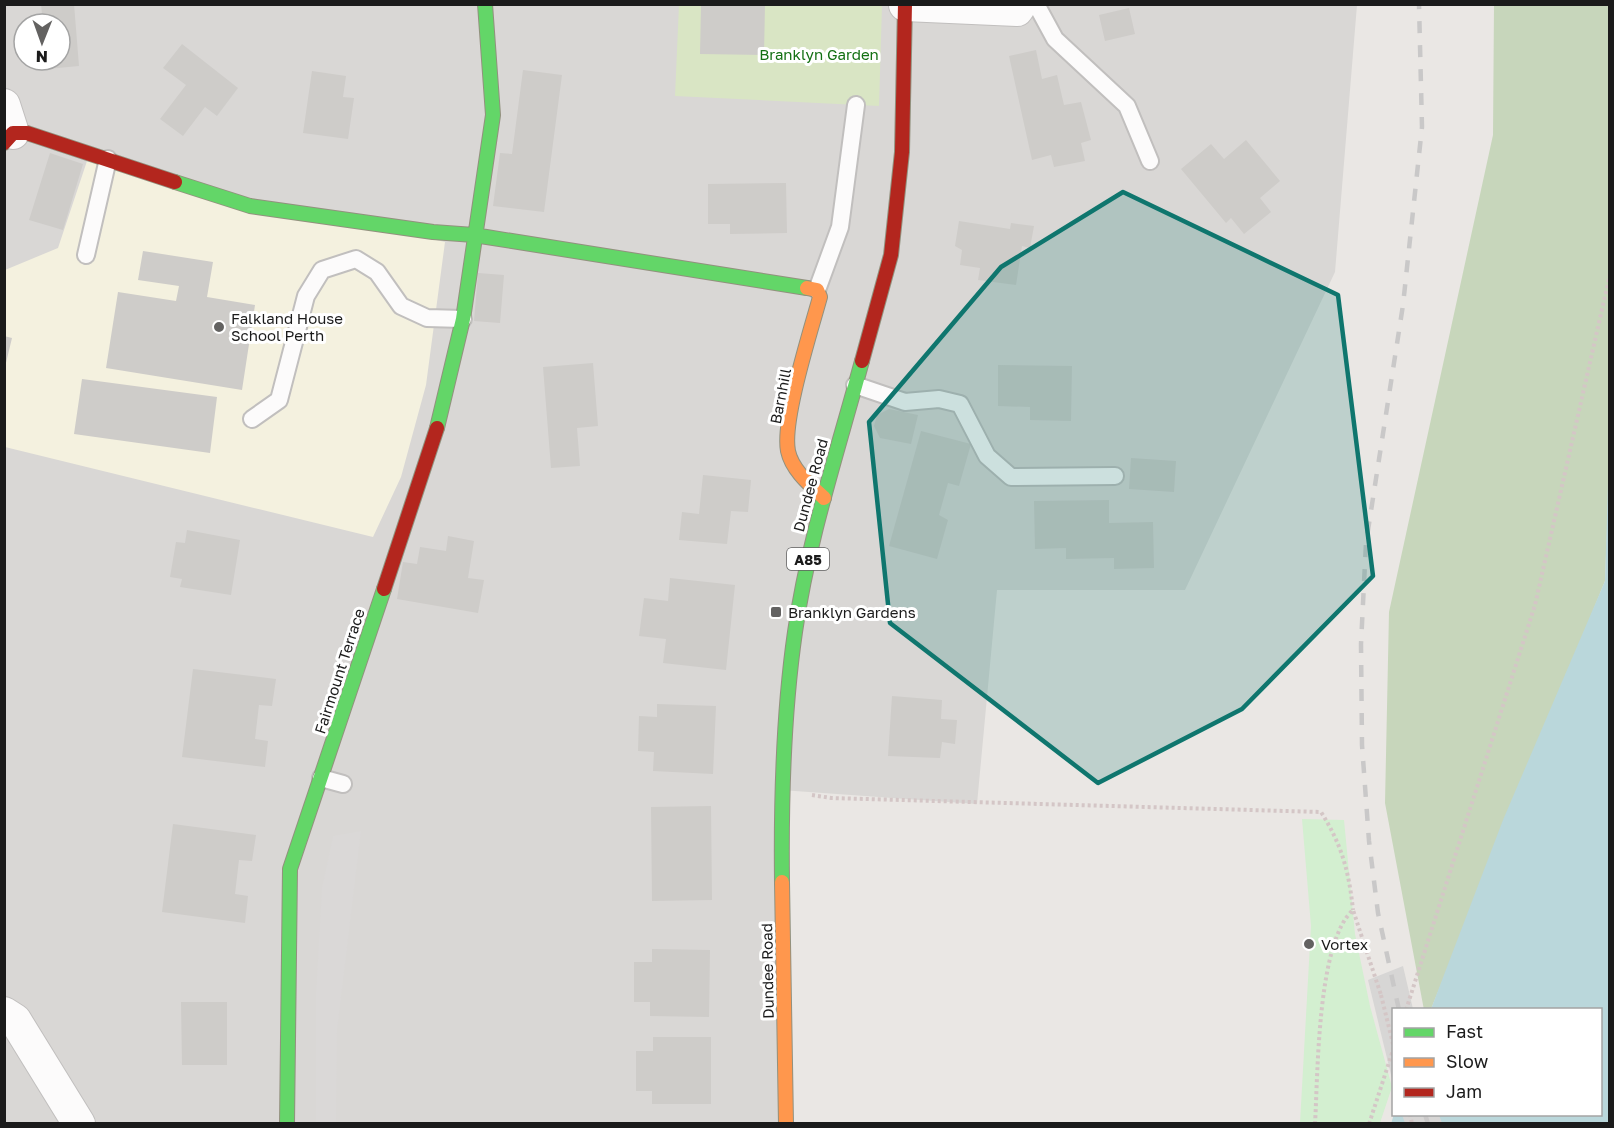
<svg xmlns="http://www.w3.org/2000/svg" width="1614" height="1128" font-family="'Golos Text',sans-serif">
<style>
.residential{fill:#d9d7d5;fill-rule:evenodd}
.education{fill:#f4f1df}
.grass{fill:#d9e5c4}
.forest{fill:#c7d6bb}
.park{fill:#d3efd0}
.parking{fill:#dad8d7}
.water{fill:#bad7db}
.pier{fill:#d7d6d5}
.building{fill:#ceccc9}
.lines{fill:none;stroke-linecap:round;stroke-linejoin:round}
.lane-casing{stroke:#c1bfbe;stroke-width:20}
.street-casing{stroke:#c1bfbe;stroke-width:34}
.fast-casing{stroke:#92917e;stroke-width:16}
.slow-casing{stroke:#92917e;stroke-width:16}
.jam-casing{stroke:#92917e;stroke-width:16}
.path{stroke:#d4c6c6;stroke-width:4;stroke-dasharray:3 3;stroke-linecap:butt}
.lane{stroke:#fcfbfb;stroke-width:16}
.street{stroke:#fcfbfb;stroke-width:32}
.fast{stroke:#63d668;stroke-width:14}
.slow{stroke:#ff974d;stroke-width:14}
.jam{stroke:#b3261e;stroke-width:14}
.rail{stroke:#c9c8c8;stroke-width:4.5;stroke-dasharray:12 12;stroke-linecap:butt}
.path-bridge{stroke:#d4c6c6;stroke-width:4;stroke-dasharray:3 3;stroke-linecap:butt}
.marked{fill:#0f766e;fill-opacity:0.2;stroke:#0f766e;stroke-width:4.5;stroke-linejoin:round}
.poi-dot{fill:#636261;stroke:#fff;stroke-width:2}
.labels{text-anchor:middle;dominant-baseline:central;stroke-width:6;stroke-linejoin:round;paint-order:stroke}
.shield{fill:#fff;stroke:#5f5f5f;stroke-width:1.5}
.shield-label{font-size:14px;font-weight:bold;fill:#1b1b1b}
.park-label{font-size:15px;fill:#137013;stroke:#fff}
.poi-label{font-size:15px;fill:#1b1b1b;stroke:#fff;text-anchor:start}
.street-label{font-size:15px;fill:#1b1b1b;stroke:#fff}
</style>
<rect width="100%" height="100%" fill="#eae7e4"/>
<path class="residential" d="M5,5h1352l-22,267 -150,318h-188l-20,214 -196,-14 5,333 -781,1zM24,24h36v36h-36z"/>
<path class="education" d="M87,161l358,81 -19,143 -25,92 -28,60 -368,-90v-177l53,-22z"/>
<path class="grass" d="M679,5h203l-3,101 -204,-10z"/>
<path class="forest" d="M1494,5h115l1,445 -5,131 -174,428 -7,1 -39,-207 4,-191 104,-477z"/>
<path class="park" d="M1302,819l42,1 11,114 15,72 22,81 -12,36h-80l11,-197z"/>
<path class="parking" d="M361,831l-24,200 -1,92h-20v-129l6,-106 11,-52z"/>
<path class="water" d="M1609,450v673l-218,1 3,-10h206v-104l-169,-1 72,-189 102,-239z"/>
<path class="pier" d="M1403,966l10,43 -19,1 -1,73 -25,-103z
M1402,1115h37l3,8h-37z"/>
<path class="building" d="M41,4h33l5,62 -32,3 -1,-9h14v-36h-17z
M701,4h64l-1,51 -64,-1z
M1129,8l6,26 -30,7 -6,-26z
M182,44l56,44 -21,28 -12,-9 -22,29 -23,-17 26,-34 -23,-17z
M1036,50l6,29 15,-4 7,30 17,-3 10,38 -10,3 4,18 -31,6 -3,-12 -19,5 -23,-104z
M523,70l39,5 -18,137 -51,-6 7,-53 12,1z
M312,71l34,5 -3,21 11,1 -6,41 -45,-6z
M1246,140l34,41 -20,17 11,14 -27,22 -13,-16 -5,5 -45,-54 30,-25 13,15z
M50,153l33,11 -20,66 -34,-10z
M786,183l1,50 -57,1v-10h-22v-40z
M959,221l51,8 1,-6 23,3 -4,22 -8,-2 -6,39 -38,-5 2,-12 -20,-3 2,-15 -7,-4z
M143,251l70,11 -6,35 48,8 -13,85 -136,-22 12,-76 58,9 3,-15 -41,-6z
M478,273l26,2 -4,48 -26,-2z
M4,336l8,2 -7,29h-1z
M593,363l5,63 -21,2 3,38 -29,2 -8,-101z
M998,365l74,1 -1,55 -41,-1v-13l-32,-1z
M82,379l135,18 -7,56 -136,-19z
M889,409l29,6 -7,29 -31,-6 -6,-12 3,-11z
M921,431l50,13 -12,42 -11,-3 -9,32 9,5 -11,39 -48,-13z
M1131,458l45,3 -2,31 -45,-3z
M703,475l48,5 -3,32 -17,-1 -4,33 -48,-4 3,-28 17,2z
M1109,500v23l44,-1 1,46 -40,1v-11l-48,1v-11l-31,1 -1,-48z
M187,530l53,10 -9,55 -51,-8 2,-8 -12,-2 6,-35 9,1z
M448,536l26,5 -6,37 16,2 -6,33 -81,-14 6,-37 14,2 3,-17 26,4z
M670,578l65,7 -9,85 -63,-7 3,-24 -27,-3 5,-38 24,3z
M193,669l83,10 -4,27 -13,-1 -4,34 13,2 -3,26 -83,-10z
M892,696l50,4 -1,19 16,1 -2,24 -13,-2 -2,16 -52,-2z
M657,704l59,2 -3,68 -60,-3 1,-19 -16,-1 1,-35 18,1z
M711,806l1,94 -60,1 -1,-94z
M173,824l83,11 -4,26 -13,-1 -4,34 13,2 -3,27 -83,-11z
M652,949l58,1 -1,67 -59,-1v-14h-16v-40h18z
M181,1002h46v63h-45z
M653,1037h58v67h-59v-13h-16v-40h17z"/>
<g class="lines">
<g class="lane-casing">
<path id="lane" d="M1036,4l19,35 72,67 23,55
M86,255l22,-96
M817,290l23,-63 16,-122
M855,385l50,17 34,-3 21,5 27,52 24,21 104,-1
M252,419l27,-19 27,-104 16,-26 34,-11 21,13 24,34 26,12 36,1
M321,778l22,6"/>
</g>
<g class="street-casing">
<path id="street" d="M905,5l112,5 4,-6
M4,105l9,28
M4,1013l11,7 64,104"/>
</g>
<g class="fast-casing">
<path id="fast" d="M175,182l75,24 183,26 41,3 333,53
M437,428l26,-109 30,-204 -8,-111
M782,882c-1,-83 1,-167 13,-250 13,-92 43,-182 67,-271
M287,1124l3,-255 94,-280"/>
</g>
<g class="slow-casing">
<path id="slow" d="M807,288l10,2 3,7c-9,33 -38,123 -32,154 4,19 22,34 36,47
M782,882l4,242"/>
</g>
<g class="jam-casing">
<path id="jam" d="M4,143l9,-10h14l148,49
M862,361l29,-106 11,-103 3,-148
M384,589l53,-161"/>
</g>
<path class="path" d="M812,795l19,3 490,14c21,33 28,60 32,98
M1406,1010l129,-405 75,-331
M1410,1114l2,10
M1315,1124c3,-50 2,-182 38,-214l28,85
M1369,1124l25,-77"/>
<use href="#lane" class="lane"/>
<use href="#street" class="street"/>
<use href="#fast" class="fast"/>
<use href="#slow" class="slow"/>
<use href="#jam" class="jam"/>
<path class="rail" d="M1399,1010l-21,-97 -9,-72 -7,-96 -1,-101 5,-101 37,-238 19,-178 -3,-123
M1425,1114l3,10"/>
<path class="path-bridge" d="M1381,995l13,53"/>
</g>
<path class="marked" d="M1123,192l215,103 35,281 -131,133 -144,74 -208,-160 -21,-201 132,-155z"/>
<g class="poi-dot">
<circle cx="219" cy="327" r="6"/>
<rect x="770" y="606" width="12" height="12" rx="3"/>
<circle cx="1309" cy="944" r="6"/>
</g>
<g class="labels">
<rect class="shield" x="787" y="548" width="42" height="22" rx="4.5"/>
<g class="shield-label">
<text x="808" y="559">A85</text>
</g>
<g class="park-label">
<text x="819" y="54">Branklyn Garden</text>
</g>
<g class="poi-label">
<text x="231" y="318">Falkland House<tspan x="231" dy="17">School Perth</tspan></text>
<text x="788" y="612">Branklyn Gardens</text>
<text x="1321" y="944">Vortex</text>
</g>
<g class="street-label">
<text transform="translate(780 396) rotate(-79)">Barnhill</text>
<text transform="translate(810 485) rotate(-75)">Dundee Road</text>
<text transform="translate(339 671) rotate(-72)">Fairmount Terrace</text>
<text transform="translate(767 971) rotate(-91)">Dundee Road</text>
</g>
</g>
<rect width="1614" height="1128" fill="none" stroke="#1b1b1b" stroke-width="12"/>
<rect x="1392" y="1008" width="210" height="108" fill="#ffffff" stroke="#a4a4a4" stroke-width="1.5"/>
<rect x="1404" y="1028" width="30" height="9" fill="#63d668" stroke="#a4a4a4" stroke-width="1.5"/>
<text x="1446" y="1038" font-size="18" fill="#1b1b1b">Fast</text>
<rect x="1404" y="1058" width="30" height="9" fill="#ff974d" stroke="#a4a4a4" stroke-width="1.5"/>
<text x="1446" y="1068" font-size="18" fill="#1b1b1b">Slow</text>
<rect x="1404" y="1088" width="30" height="9" fill="#b3261e" stroke="#a4a4a4" stroke-width="1.5"/>
<text x="1446" y="1098" font-size="18" fill="#1b1b1b">Jam</text>
<g transform="translate(42 42) rotate(181)"><circle r="28" fill="#ffffff" stroke="#a4a4a4" stroke-width="1.5"/>
<path d="M0-4.5L10 22L0 15L-10 22Z" fill="#636261"/>
<text y="-9" font-size="16" font-weight="bold" text-anchor="middle" fill="#1b1b1b">N</text>
</g>
</svg>
